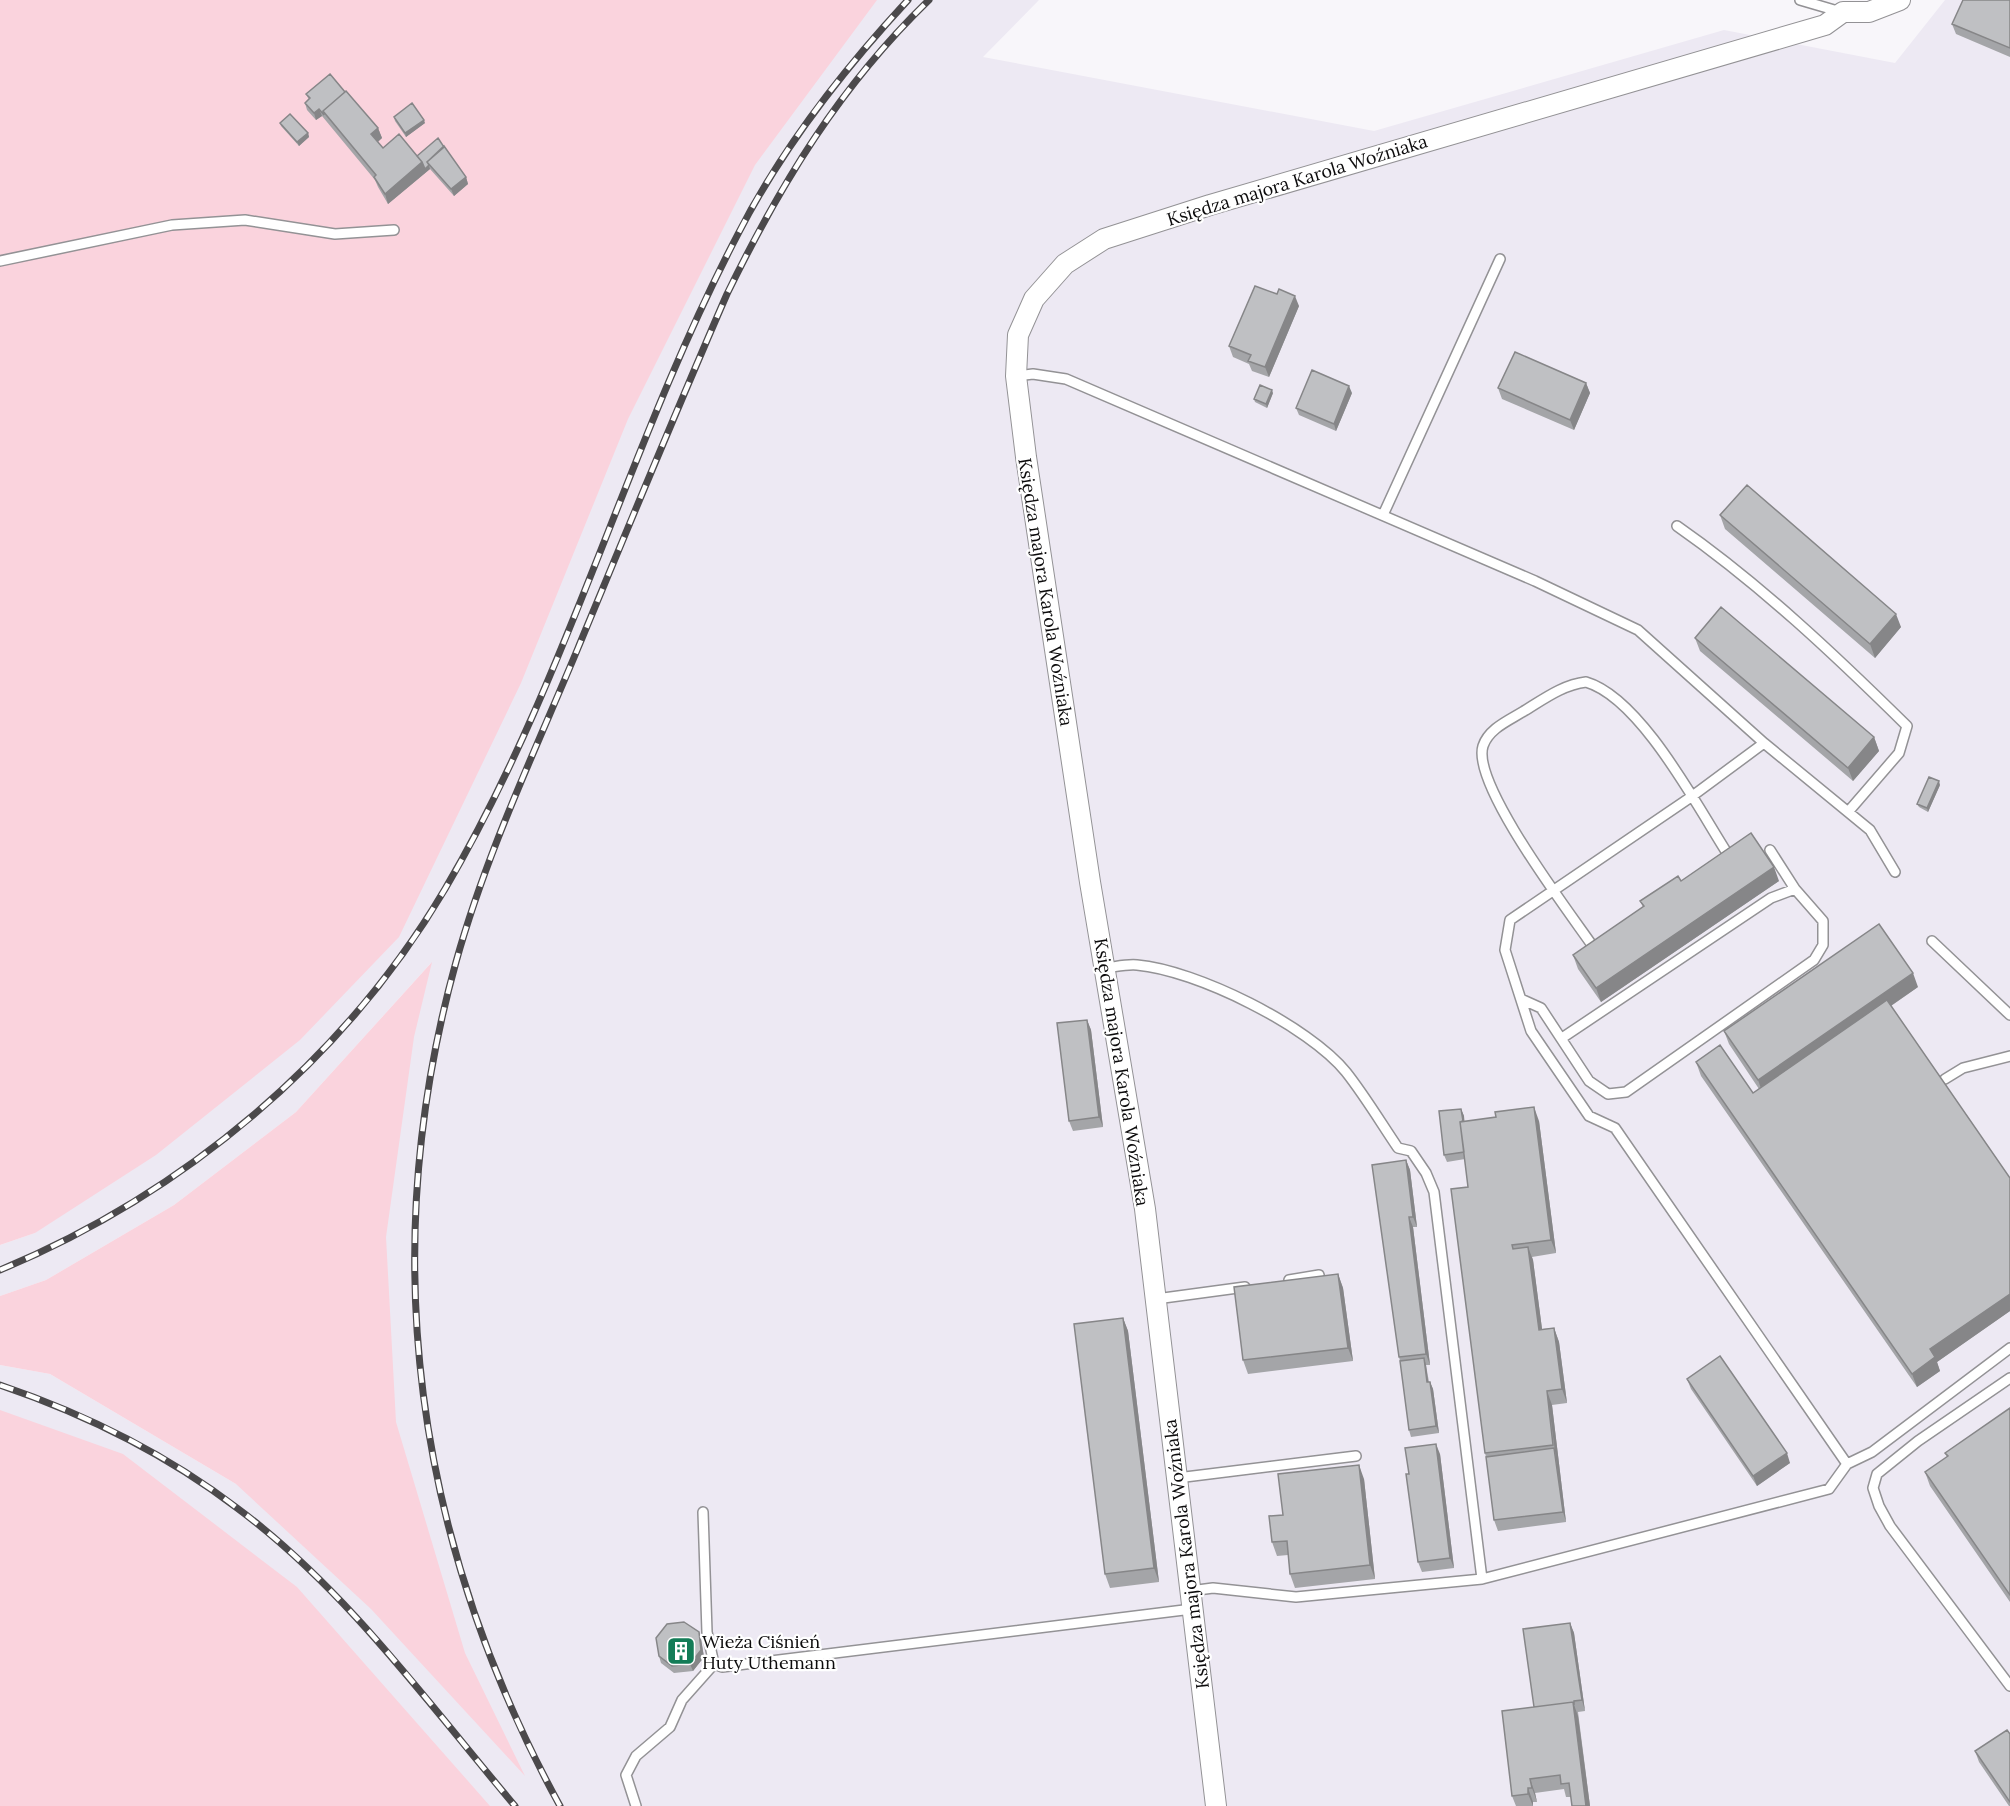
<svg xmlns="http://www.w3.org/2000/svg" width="2010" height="1806" font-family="Lora,serif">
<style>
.built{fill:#ede9f3}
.green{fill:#fad3dd}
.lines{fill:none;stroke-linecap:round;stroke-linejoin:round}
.service-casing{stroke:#939295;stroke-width:12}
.minor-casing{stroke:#939295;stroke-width:22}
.service{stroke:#fff;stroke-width:9}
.minor{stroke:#fff;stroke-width:20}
.rail-casing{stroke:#4b494b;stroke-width:7}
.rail{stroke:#fff;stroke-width:4.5;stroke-dasharray:14;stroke-linecap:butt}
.wall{fill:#a4a5a8}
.shaded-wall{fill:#868688}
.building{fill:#bfc0c3;stroke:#868688;stroke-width:1.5}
.labels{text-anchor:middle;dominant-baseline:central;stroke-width:4.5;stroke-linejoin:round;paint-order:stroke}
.street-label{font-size:18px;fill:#0c0b0c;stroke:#fff}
.poi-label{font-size:18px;fill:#0c0b0c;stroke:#fff;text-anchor:start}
</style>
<rect width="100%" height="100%" fill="#f8f6fa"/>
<path class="built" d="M857,0h182l-56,57 391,74 350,-101 171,33 50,-63h65v1806h-1542l-468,-391v-50l50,9 186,110 140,-219 21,-180 34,-122 -135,149 -122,93 -128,75 -46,16v-51l35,-12 657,-1022z"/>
<path class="green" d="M0,0h877l-122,165 -127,254 -107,264 -122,254 -99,103 -144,115 -121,78 -35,12z
M432,962l-18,75 -28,200 10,185 69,231 60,123 -154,-167 -135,-125 -186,-110 -50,-9v-69l46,-16 128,-75 122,-93z
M0,1410l123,44 174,133 193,219h-490z"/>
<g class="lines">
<g class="service-casing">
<path id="service" d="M1800,0l41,12
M0,261l172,-36 73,-5 90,14 59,-4
M1016,376l17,-2 33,5 469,202 103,49 126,113 -73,54 -181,123 -5,30 26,81 58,85 26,12 232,336
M1383,515l117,-256
M1677,526c83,58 158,129 230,200l-8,27 -51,59
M1586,682c55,16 112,126 143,174l-135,92c-24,-35 -123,-164 -111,-202 6,-18 27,-26 41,-35 20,-12 38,-26 62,-29z
M1764,743l106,87 25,42
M1932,941l78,74
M1105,968c10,-1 21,-4 32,-3 59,5 172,61 209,107 19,24 35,51 52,76l13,3 15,22 8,19 48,387
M1521,999l20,9 48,73 19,13 18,-2 188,-132 9,-15v-24l-28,-32 -25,-39
M1562,1038l209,-140 24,-9
M1945,1079l18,-11 47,-12
M1289,1280l30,-5
M1156,1299l89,-12
M2010,1378l-92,63 -41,33 -4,14 6,18 11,20 120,160
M1177,1478l179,-22
M703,1512l4,120 7,32 8,3 470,-58
M1190,1591l23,-3 83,9 186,-18 347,-90 18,-25 25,-12 138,-104
M636,1806l-10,-31 10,-19 34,-29 12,-27 32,-36"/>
</g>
<g class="minor-casing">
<path id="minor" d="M1216,1806l-71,-597 -55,-327 -64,-425 -10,-81 2,-41 16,-36 31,-35 39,-25 106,-34 615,-180 18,-13h26l31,-12"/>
</g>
<use href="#service" class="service"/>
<use href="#minor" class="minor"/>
<g class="rail-casing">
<path id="rail" d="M0,1270c183,-76 344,-210 445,-381 122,-207 182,-443 293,-655 44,-86 104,-163 170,-234
M0,1385c85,29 165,68 237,123 109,81 191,195 278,298
M560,1806c-145,-265 -185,-552 -104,-844 30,-108 79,-211 122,-314 49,-118 98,-237 149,-354 54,-111 113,-208 202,-294"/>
</g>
<use href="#rail" class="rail"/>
</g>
<path class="wall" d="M2010,0v57l-54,-23 -4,-10z
M345,92l33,36 4,10 -4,4 5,6 34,8 49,21 2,7 -14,12 -24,-27 -42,35 -10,-17 -3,-7 -53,-64 -6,4 -9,-10 -2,-7 4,-3 -3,-6z
M394,117l31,6 -19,14 -11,-16z
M280,123l28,10 1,4 -10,9 -18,-20z
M1277,294l22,12 -30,71 -17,-6 -3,-7 -16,-7 -4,-11z
M1586,383l4,10 -16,37 -72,-31 -4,-11z
M1273,393l-6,15 -12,-6 -1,-3z
M1352,393l-16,38 -37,-16 -3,-7z
M1720,515l181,112 -26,31 -150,-129z
M1695,638l179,99 5,14 -26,30 -153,-130z
M1940,785l-12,27 -9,-5 -2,-3z
M1681,881h98l-178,121 -23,-33 -5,-14 70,-48 -3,-6z
M1918,987l-27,19 119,172v133l-73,51 3,9 -23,16 -216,-311 -5,-14 57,31 6,-4 -30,-45 -5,-13z
M1087,1020l4,10 12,97 -30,4 -4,-10z
M1461,1109l3,7v5h75l17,132 -24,4 1,3 9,69 12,-1 5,14 8,61 -15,2 14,117 -68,9 -4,-11 -8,-63 -1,-4 -17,-266 -3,-28 -18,3 -3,-7z
M1406,1160l4,10 7,57h-4l17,138h-4l3,17h1l3,7 6,44 -28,4 -2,-7 -9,-69 -1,-4z
M1338,1274l5,14 10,73 -105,13 -5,-14z
M1123,1318l5,13 31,251 -49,6 -5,-14z
M1687,1379l103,84 -33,23 -66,-97z
M2010,1408v194l-80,-116 -5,-14 22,-15 -2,-4z
M1440,1454l14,114 -32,4 -4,-10 -9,-88z
M1364,1479l11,100 -80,9 -5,-14 -2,-19 -11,1 -5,-14z
M1570,1623l4,10 11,78 -7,1 12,94 -19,-9h-5l-2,-8 -29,4 2,9h-4v4h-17l-4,-10 22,-89z
M701,1639l3,18 -11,14 -19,2 -13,-10 -2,-7z
M2010,1734v72h-1l-30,-44 -4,-11z"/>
<path class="shaded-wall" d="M319,109l3,7 -6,4 -2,-7z
M424,120l1,3 -19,14 -1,-4z
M378,128l4,10 -7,6 -4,-10z
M308,133l1,4 -10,9 -2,-4z
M422,162l7,3 1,4 -42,35 -3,-10z
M466,177l2,7 -14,12 -3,-7z
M1295,296l4,10 -30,71 -4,-10z
M1586,383l4,10 -16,37 -4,-10z
M1349,386l3,7 -16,38 -2,-7z
M1272,390l1,3 -6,15 -1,-4z
M1896,614l5,13 -26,31 -5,-14z
M1874,737l5,14 -26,30 -5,-13z
M1939,781l1,4 -12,27 -1,-4z
M1774,867l5,14 -178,121 -5,-14z
M1913,973l5,14 -155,107 -5,-14z
M1087,1020l4,10 12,97 -4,-10z
M1534,1107l5,14 17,132 -5,-13z
M1461,1109l3,7 4,43 -3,-7z
M1406,1160l4,10 7,57 -4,-10z
M1409,1217l4,10 17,138 -4,-11z
M1528,1247l5,13 11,84 -5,-14z
M1338,1274l5,14 10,73 -5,-13z
M2010,1294v17l-73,51 3,9 -23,16 -5,-13 18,-25z
M1123,1318l5,13 31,251 -5,-14z
M1554,1328l5,14 8,61 -5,-14z
M1424,1358l2,7 3,24 -2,-7z
M1430,1382l3,7 6,44 -3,-7z
M1547,1391l5,14 14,117 -3,-10z
M1436,1444l4,10 14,114 -4,-10z
M1787,1453l3,10 -33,23 -4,-10z
M1359,1465l5,14 11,100 -5,-14z
M1570,1623l4,10 11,78 -3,-11z
M699,1632l2,7 3,18 -11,14 -3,-7z
M1573,1702l5,14 12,90h-4z
M1530,1779l5,14 2,9 -5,-14z
M1528,1788l5,14v4l-5,-12z"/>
<path class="building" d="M1963,0h47v48l-58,-24z
M330,74l15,18 -22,19 1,4 -5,-6 -5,4 -9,-10 5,-5 -4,-4z
M346,91l32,37 -7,6 12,14 16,-14 23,28 -37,32 -11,-17 2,-2 -53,-64z
M412,103l12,17 -19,13 -11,-16z
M290,114l18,19 -11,9 -17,-19z
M438,138l6,9 -17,15 2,3 -4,4 -3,-7 -5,-6z
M444,146l22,31 -15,12 -24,-27z
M1255,286l22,8 2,-5 16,7 -30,71 -17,-6 3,-6 -22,-9z
M1515,352l71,31 -16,37 -72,-32z
M1312,370l37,16 -15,38 -38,-16z
M1260,385l12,5 -6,14 -12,-5z
M1747,485l149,129 -26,30 -150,-129z
M1721,607l153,130 -26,31 -153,-130z
M1929,777l10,4 -12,27 -10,-4z
M1751,833l23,34 -178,121 -23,-33 71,-49 -4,-5 38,-25 3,5z
M1879,924l34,49 -155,107 -34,-49z
M1887,1000l123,178v116l-80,55 5,8 -23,17 -216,-312 24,-17 33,48z
M1087,1020l12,97 -30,4 -12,-98z
M1534,1107l17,133 -39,5 1,4 15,-2 11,83 15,-2 8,61 -15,2 6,54 -68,8 -34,-264 17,-2 -8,-65 36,-5 -1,-5z
M1461,1109l2,12 -3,1 4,30 -20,3 -5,-44z
M1406,1160l7,57h-4l17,137 -27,3 -27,-192z
M1338,1274l10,74 -105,12 -9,-73z
M1123,1318l31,250 -49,6 -31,-250z
M1720,1356l67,97 -34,23 -66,-97z
M1424,1358l3,24h3l6,44 -27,4 -9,-69z
M2010,1408v187l-85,-123 23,-16 -3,-3z
M1436,1444l14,114 -32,4 -12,-88h3l-4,-26z
M1554,1448l9,64 -69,8 -8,-63z
M1359,1465l11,100 -80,9 -3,-33 -15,1 -3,-26 14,-1 -5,-41z
M684,1622l15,10 2,18 -11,14 -18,2 -13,-10 -3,-18 11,-14z
M1570,1623l12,77 -8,1v4l-1,-3 -39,5 -11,-78z
M1573,1702l13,104h-14l-3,-23 -8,1 -1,-9 -30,4 2,9h-4v6l-16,2 -10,-85z
M2007,1730l3,4v68l-35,-51z"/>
<defs>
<g id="building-square" transform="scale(1.5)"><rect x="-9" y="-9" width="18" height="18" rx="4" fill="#137c57" stroke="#fff"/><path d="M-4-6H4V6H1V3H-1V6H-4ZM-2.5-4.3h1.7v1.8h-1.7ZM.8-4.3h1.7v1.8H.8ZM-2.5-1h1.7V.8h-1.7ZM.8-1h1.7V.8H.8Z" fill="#fff"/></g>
</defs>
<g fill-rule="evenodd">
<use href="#building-square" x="681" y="1651"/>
</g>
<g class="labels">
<g class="street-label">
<text transform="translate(1297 180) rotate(-17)">Księdza majora Karola Woźniaka</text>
<text transform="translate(1046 592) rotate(81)">Księdza majora Karola Woźniaka</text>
<text transform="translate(1122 1072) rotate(81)">Księdza majora Karola Woźniaka</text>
<text transform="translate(1186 1554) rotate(-97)">Księdza majora Karola Woźniaka</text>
</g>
<g class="poi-label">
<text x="702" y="1641">Wieża Ciśnień<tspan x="702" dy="21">Huty Uthemann</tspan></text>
</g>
</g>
</svg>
